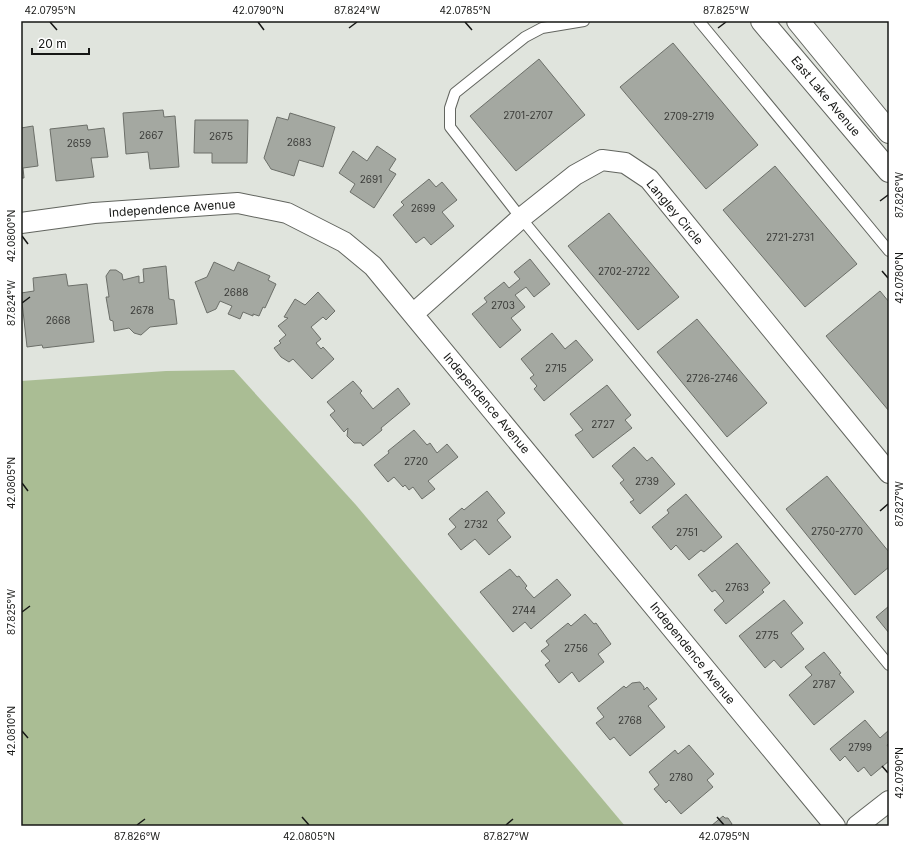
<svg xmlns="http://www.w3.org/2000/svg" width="910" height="847" font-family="Inter,sans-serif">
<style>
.green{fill:#aabd94}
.building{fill:#a4a8a1;stroke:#6c6f69}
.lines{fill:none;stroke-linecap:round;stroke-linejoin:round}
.service-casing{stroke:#62655f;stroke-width:12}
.minor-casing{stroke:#62655f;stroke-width:22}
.primary-casing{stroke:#62655f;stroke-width:24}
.service{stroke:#fff;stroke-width:10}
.minor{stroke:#fff;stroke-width:20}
.primary{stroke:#fff;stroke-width:22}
.ticks{fill:none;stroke:#161715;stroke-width:1.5}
.labels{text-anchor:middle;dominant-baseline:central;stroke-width:3.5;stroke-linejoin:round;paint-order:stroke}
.number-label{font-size:10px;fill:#3a3b38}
.street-label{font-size:12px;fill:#161715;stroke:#fff}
.neatline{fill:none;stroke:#161715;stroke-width:1.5}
.ticks-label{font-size:10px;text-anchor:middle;fill:#161715}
</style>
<rect width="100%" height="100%" fill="#e0e4dd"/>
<path class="green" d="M234,370l122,135 269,321h-604v-445l145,-10z"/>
<path class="building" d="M673,43l85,102 -52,44 -86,-102z
M539,59l46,56 -69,56 -46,-55z
M163,110l1,7 11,-1 4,51 -29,2 -2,-17 -22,2 -3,-41z
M290,113l45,14 -12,40 -24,-7 -5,16 -23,-7 -7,-11 13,-41 11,3z
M195,120h53l-1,43h-35v-10h-18z
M87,125l1,5 16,-2 4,29 -17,1 3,19 -38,4 -6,-52z
M33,126l5,40 -15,2 1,10h-3v-50z
M377,146l19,13 -7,11 7,4 -22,34 -24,-16 5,-8 -16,-11 14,-22 14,10z
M775,166l82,98 -52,43 -82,-97z
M429,179l7,8 6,-5 15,18 -15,12 12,14 -23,19 -7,-8 -8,6 -23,-28 11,-10 -3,-3z
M609,213l70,84 -41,33 -70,-84z
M530,259l20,25 -16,13 -8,-10 -11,8 10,12 -14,11 10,12 -21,18 -28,-34 15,-12 -3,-4 20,-16 5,6 11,-9 -6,-7z
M214,262l20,9 4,-9 32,14 -2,4 8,4 -11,24 -2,-1 -4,9 -6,-2v2l-10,-4 -3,7 -12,-5 4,-8 -12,-5 -4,8 -9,4 -12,-31 12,-5z
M166,266l3,33 5,1 3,24 -27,3 -9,8 -7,-2 -5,-5 -15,3 -1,-10 -3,-1 -4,-23h3l-3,-21 4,-6h6l6,4 1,6 16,-4v7l5,-1 -1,-13z
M66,274l2,12 19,-2 7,58 -51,6 -1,-3 -15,2 -6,-54 13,-2 -1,-13z
M880,291l9,11v109l-63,-75z
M318,292l17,19 -9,9 -3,-3 -12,10 10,12 -5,4 5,6 2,-2 11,12 -22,20 -19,-20 -4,3 -8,-5 -7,-9 7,-5 -2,-2 7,-6 -8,-9 10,-8 -4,-1 11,-18 10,6z
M697,319l70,84 -40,34 -70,-85z
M552,333l13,16 11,-9 17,20 -49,41 -10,-12 3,-3 -7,-8 4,-3 -13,-16z
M353,381l9,10 -2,2 13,16 25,-21 12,16 -29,24 1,2 -19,16 -2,-3h-7l-7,-7 1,-8 -4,4 -14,-17 5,-4 -8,-9z
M607,385l24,30 -6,5 7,8 -39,30 -18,-23 8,-5 -13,-16z
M414,430l13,15 3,-2 7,10 10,-9 11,13 -30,24 7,8 -13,10 -9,-12 -4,3 -4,-5 -2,2 -9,-10 -6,5 -14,-17 15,-12 -1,-2z
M634,447l13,14 5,-4 23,27 -35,30 -10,-12 4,-2 -14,-17 4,-3 -12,-14z
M827,476l62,76v15l-34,28 -69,-86z
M487,491l18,22 -8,7 14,17 -22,18 -14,-16 -14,11 -13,-16 8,-7 -7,-8 13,-11 2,2z
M686,494l36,43 -18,15 -3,-2 -12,10 -13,-15 -5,5 -19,-23 17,-14 -2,-3z
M737,543l33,40 -8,7 2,2 -38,32 -12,-14 10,-9 -9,-11 -3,2 -14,-17z
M510,569l7,8 2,-1 8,10 -2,2 9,10 23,-19 14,16 -40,34 -6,-7 -12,10 -33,-40z
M784,600l19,23 -12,10 13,16 -23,19 -7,-8 -9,8 -26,-32z
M889,606v27l-13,-16z
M585,614l9,10 2,-1 15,21 -13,10 6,8 -25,20 -7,-10 -13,11 -14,-18 5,-4 -9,-10 8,-6 -3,-4 22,-18 3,3z
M824,652l17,21 -2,1 15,18 -40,33 -25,-30 23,-20 -7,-8z
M640,682l4,5v3l3,-3 10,12 -9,7 17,21 -35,29 -16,-19 -4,3 -14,-17 8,-6 -7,-9 27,-22 2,2 6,-5z
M865,720l15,18 9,-8v13l-2,2 2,3v13l-18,15 -7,-9 -6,5 -13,-16 -5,5 -10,-12z
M689,745l25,29 -7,6 6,7 -32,27 -12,-14 -3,3 -12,-14 5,-4 -10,-13 26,-22 3,4z
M723,816l2,2h3l4,6 -1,2h-20z"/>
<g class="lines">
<g class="service-casing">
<path id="service" d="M584,21l-42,7 -17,9 -70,56 -5,15v19l71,91 368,447
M699,21l190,230"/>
</g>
<g class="minor-casing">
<path id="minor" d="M21,223l73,-10 144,-10 49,10 57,29 29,24 462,560
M413,314l108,-96 54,-43 27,-15 23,3 24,16 240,294
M857,826l32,-25"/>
</g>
<g class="primary-casing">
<path id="primary" d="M762,21l127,150
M798,21l91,111"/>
</g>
<use href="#service" class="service"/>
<use href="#minor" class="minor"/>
<use href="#primary" class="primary"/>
</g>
<path class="ticks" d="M50,22l7,8M258,22l6,8M465,22l7,8M349,28l8,-6M718,28l8,-6M880,201l8,-6M22,236l6,8M882,271l6,7M22,303l8,-6M22,483l6,8M880,511l8,-7M22,612l8,-6M22,731l6,7M882,766l6,7M302,817l7,8M717,817l7,8M137,825l8,-6M506,825l7,-6"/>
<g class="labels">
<g class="number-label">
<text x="528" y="115">2701-2707</text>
<text x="689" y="116">2709-2719</text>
<text x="151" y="135">2667</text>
<text x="221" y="136">2675</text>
<text x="299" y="142">2683</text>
<text x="79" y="143">2659</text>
<text x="371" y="179">2691</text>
<text x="423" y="208">2699</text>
<text x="790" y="237">2721-2731</text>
<text x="624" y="271">2702-2722</text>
<text x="236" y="292">2688</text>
<text x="503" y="305">2703</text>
<text x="142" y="310">2678</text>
<text x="58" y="320">2668</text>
<text x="556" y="368">2715</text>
<text x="712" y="378">2726-2746</text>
<text x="603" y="424">2727</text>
<text x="416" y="461">2720</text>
<text x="647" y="481">2739</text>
<text x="476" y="524">2732</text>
<text x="837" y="531">2750-2770</text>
<text x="687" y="532">2751</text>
<text x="737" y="587">2763</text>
<text x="524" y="610">2744</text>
<text x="767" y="635">2775</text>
<text x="576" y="648">2756</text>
<text x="824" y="684">2787</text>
<text x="630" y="720">2768</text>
<text x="860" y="747">2799</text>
<text x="681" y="777">2780</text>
</g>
<g class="street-label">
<text transform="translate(826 96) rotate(50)">East Lake Avenue</text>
<text transform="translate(172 208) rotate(-4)">Independence Avenue</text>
<text transform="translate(675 212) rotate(50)">Langley Circle</text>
<text transform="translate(487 403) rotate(50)">Independence Avenue</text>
<text transform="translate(693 653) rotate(51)">Independence Avenue</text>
</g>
</g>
<rect width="910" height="847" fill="none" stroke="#ffffff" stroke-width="44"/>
<path d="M32 48v6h57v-6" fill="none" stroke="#161715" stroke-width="2"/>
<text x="38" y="48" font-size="12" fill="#161715" stroke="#ffffff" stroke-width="3" paint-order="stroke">20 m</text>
<rect x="22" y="22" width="866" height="803" class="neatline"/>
<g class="ticks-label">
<text x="50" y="14">42.0795°N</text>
<text x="258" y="14">42.0790°N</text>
<text x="357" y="14">87.824°W</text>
<text x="465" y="14">42.0785°N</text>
<text x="726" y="14">87.825°W</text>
<text transform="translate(899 195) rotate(-90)" y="4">87.826°W</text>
<text transform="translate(11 236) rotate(-90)" y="4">42.0800°N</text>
<text transform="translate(899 278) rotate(-90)" y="4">42.0780°N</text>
<text transform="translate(11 303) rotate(-90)" y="4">87.824°W</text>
<text transform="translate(11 483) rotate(-90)" y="4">42.0805°N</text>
<text transform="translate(899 504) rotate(-90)" y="4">87.827°W</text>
<text transform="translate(11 612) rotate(-90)" y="4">87.825°W</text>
<text transform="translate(11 731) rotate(-90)" y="4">42.0810°N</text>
<text transform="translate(899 773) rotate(-90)" y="4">42.0790°N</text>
<text x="137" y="840">87.826°W</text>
<text x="309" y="840">42.0805°N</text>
<text x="506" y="840">87.827°W</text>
<text x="724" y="840">42.0795°N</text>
</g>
</svg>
